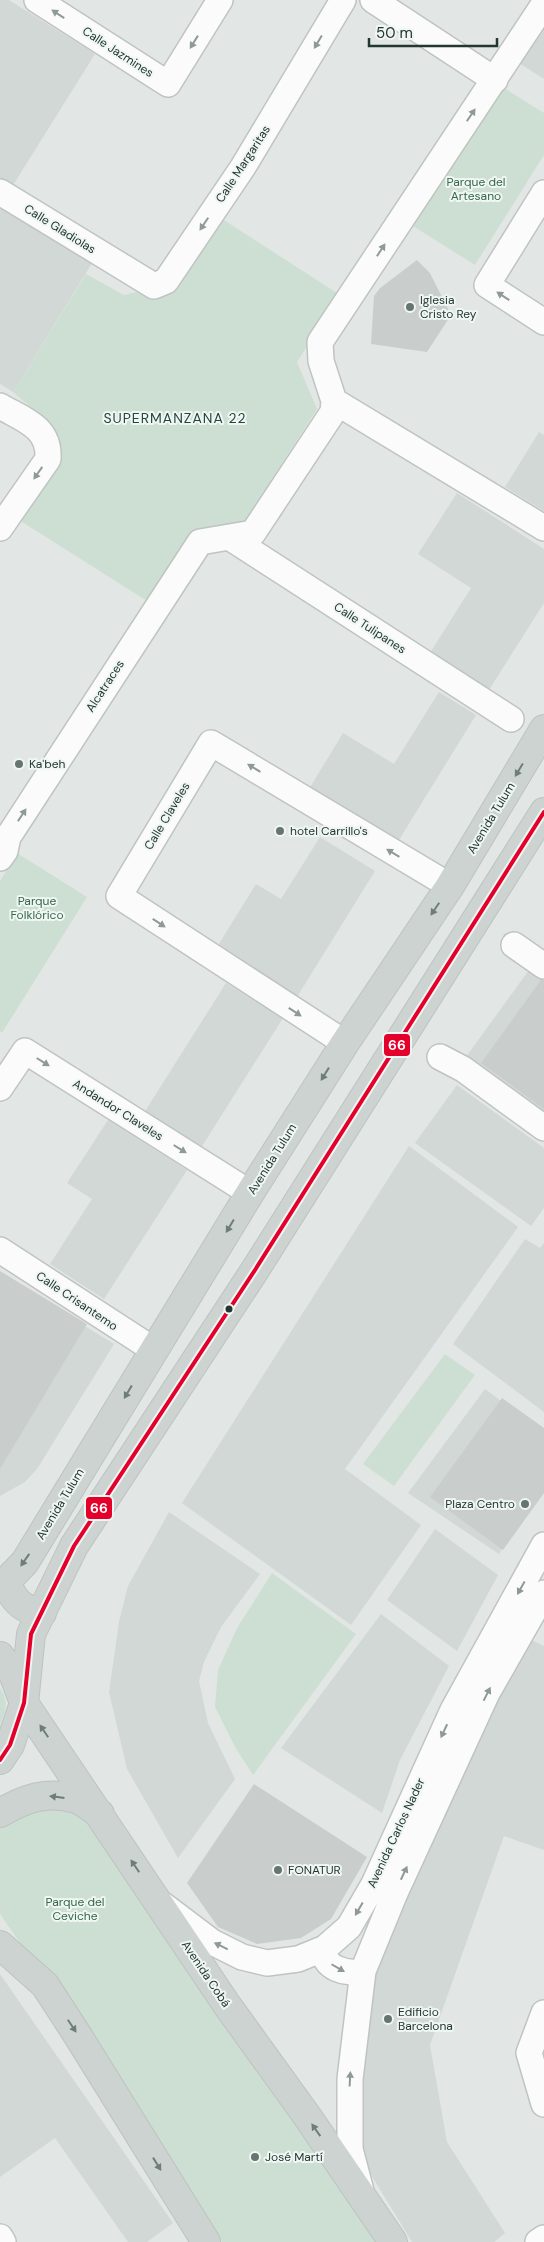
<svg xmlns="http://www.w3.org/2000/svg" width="544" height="2242" font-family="'DM Sans',sans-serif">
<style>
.built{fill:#d1d8d5}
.green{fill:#cddfd2}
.building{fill:#c9cecc}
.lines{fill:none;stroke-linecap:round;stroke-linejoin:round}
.minor-casing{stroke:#bfc4c2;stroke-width:28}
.major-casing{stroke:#bcc3c1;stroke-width:30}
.minor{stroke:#fbfbfb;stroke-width:25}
.major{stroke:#cdd3d1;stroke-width:28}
.bus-1-casing{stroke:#f0f6f3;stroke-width:8}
.bus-1{stroke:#e4002b;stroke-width:4}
.oneway{fill:#8f9996}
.oneway2{fill:#6f7d79}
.poi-dot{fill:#667570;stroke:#f0f6f3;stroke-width:2}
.bus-dot{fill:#233731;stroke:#f0f6f3;stroke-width:2}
.labels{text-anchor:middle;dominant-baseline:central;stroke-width:4;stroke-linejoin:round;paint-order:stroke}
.street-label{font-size:12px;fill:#233731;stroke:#f0f6f3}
.park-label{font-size:12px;fill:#336846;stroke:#f0f6f3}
.poi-label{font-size:12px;fill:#233731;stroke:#f0f6f3;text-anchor:start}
.neighbourhood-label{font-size:14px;letter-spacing:1px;fill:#22463c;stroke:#f0f6f3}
.line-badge{stroke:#f0f6f3;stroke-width:2}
.badge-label{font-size:14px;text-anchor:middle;font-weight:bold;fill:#fff}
</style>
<rect width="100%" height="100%" fill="#e2e7e5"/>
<path class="built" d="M0,0h9l86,54 -90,144 -5,-3z
M544,8v71l-33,-21z
M0,202l94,58 -81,132 -13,-8z
M539,432l5,3v76l-39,-24z
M457,493l87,56v54l-57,90 -59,-37 43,-68 -53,-34z
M439,692l37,23 -82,133 -88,-54 37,-61 51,31z
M320,837l55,34 -78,126 -80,-50 39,-63 25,15z
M529,970l15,11v138l-81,-58z
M226,983l57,35 -84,133 -57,-35z
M457,1085l87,63v60l-13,18 -116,-83z
M108,1120l79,50 -83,129 -54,-35 42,-65 -25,-16z
M409,1146l109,81 -173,242 76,56 -70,100 -169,-122z
M525,1239l15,9 4,-5v169l-91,-68z
M0,1274l114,70 -77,125 -12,13 -25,14z
M485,1389l59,44v41l-45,80 -91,-61z
M169,1512l91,62 -39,53 -17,35 -5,19 9,42 27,56 -57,79 -51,-89 -18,-77 10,-70 9,-36z
M435,1529l63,46 -41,76 -70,-51z
M381,1614l68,52 -49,94 -18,53 -101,-65z
M530,1639l14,7v204l-40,-14 -74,209 17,97 58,91 -11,9h-82l-56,-92 13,-180 120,-260z
M0,1974l173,249 -26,19h-19l-73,-104 -55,39z"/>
<path class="green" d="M496,83l48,30v42l-69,110 -67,-42z
M207,209l133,86 -43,67 20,47 -74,115 -48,8 -48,69 -128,-81 39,-59 -10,-39 -35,-30 73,-118 38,21 29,-7z
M17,853l70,44 -85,136 -2,-2v-150z
M445,1354l30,21 -81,111 -31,-22z
M272,1573l84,61 -103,141 -18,-28 -20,-40 3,-37 19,-42z
M0,1688c9,13 6,22 0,37z
M43,1802l48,16 288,424h-157l-41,-65 -181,-263v-90z"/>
<path class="building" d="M417,260l13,13 21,42 -24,37 -56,-8 3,-48 6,-8z
M541,980h3v129l-63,-46z
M0,1271l87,53 -87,145z
M502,1398l42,30v65l-41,57 -73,-53z
M254,1784l113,73 -36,62 -30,19 -44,6 -39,-17 -31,-44z"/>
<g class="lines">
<g class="minor-casing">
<path id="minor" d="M37,0l131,84 52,-84
M373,0l122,80
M0,192l154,94 12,-5 77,-114 100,-167
M544,193l-57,92 57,37
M334,401l210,127
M0,406c24,14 50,21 48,53l-48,69
M229,537l282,182
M0,858l5,-7 3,-14 192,-295 53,-9 80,-121 1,-11 -13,-40 -1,-19 224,-338
M514,945l30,21
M345,1043l-226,-147 92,-153 239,143
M440,1057l23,12 81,59
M0,1088l25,-37 225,142
M0,1250l154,100
M163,1905l49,37 30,15 25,6 31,-4 27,-11 24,-21 25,-43 79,-174 91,-165
M325,1948c-5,20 23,27 38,23
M544,2013l-15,40 15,51
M361,2191l-11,-42v-70l13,-108 32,-78 92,-200 57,-100
M0,2237l3,5
M538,2242l6,-4"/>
</g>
<g class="major-casing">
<path id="major" d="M7,1582c5,18 16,28 35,31
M0,1588l25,-26 225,-369 95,-150 105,-157 94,-157
M0,1656l12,15 12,32 203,302 80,111 86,126
M0,1760l10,-15 14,-42 7,-69 43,-88 181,-276 289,-458
M0,1813c24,-14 47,-23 76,-14 8,3 16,10 24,15
M0,1945l45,40 33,51 128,206"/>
</g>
<use href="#minor" class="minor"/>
<use href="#major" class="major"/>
<g class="bus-1-casing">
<path id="bus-1" d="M0,1760l10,-15 14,-42 7,-69 43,-88 181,-276 289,-458"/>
</g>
<use href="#bus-1" class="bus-1"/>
</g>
<defs><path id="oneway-solid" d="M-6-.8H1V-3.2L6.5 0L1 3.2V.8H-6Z" transform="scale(1.25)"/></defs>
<g class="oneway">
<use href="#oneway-solid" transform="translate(58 14) rotate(-147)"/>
<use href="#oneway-solid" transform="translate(194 42) rotate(122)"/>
<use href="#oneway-solid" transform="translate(318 42) rotate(121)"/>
<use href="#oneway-solid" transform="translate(471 115) rotate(-56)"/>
<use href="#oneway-solid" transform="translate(204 224) rotate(124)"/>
<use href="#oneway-solid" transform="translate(381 250) rotate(-57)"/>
<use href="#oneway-solid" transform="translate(503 296) rotate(-147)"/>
<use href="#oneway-solid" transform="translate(38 473) rotate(125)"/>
<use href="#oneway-solid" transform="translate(254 768) rotate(-149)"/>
<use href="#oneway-solid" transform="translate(22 815) rotate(-57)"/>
<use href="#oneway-solid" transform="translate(393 853) rotate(-149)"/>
<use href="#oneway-solid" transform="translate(159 923) rotate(33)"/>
<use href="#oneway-solid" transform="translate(295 1012) rotate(33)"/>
<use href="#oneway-solid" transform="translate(43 1062) rotate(32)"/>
<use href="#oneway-solid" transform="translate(180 1149) rotate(32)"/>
<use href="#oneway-solid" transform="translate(521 1588) rotate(119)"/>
<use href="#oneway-solid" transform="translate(487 1694) rotate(-63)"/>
<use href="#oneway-solid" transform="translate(444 1731) rotate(115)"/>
<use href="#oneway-solid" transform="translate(404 1873) rotate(-65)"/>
<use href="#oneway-solid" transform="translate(359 1909) rotate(120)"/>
<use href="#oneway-solid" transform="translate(221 1946) rotate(-154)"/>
<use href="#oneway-solid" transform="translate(338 1968) rotate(30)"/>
<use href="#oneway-solid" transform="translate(350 2079) rotate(-87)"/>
</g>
<g class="oneway2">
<use href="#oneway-solid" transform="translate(519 770) rotate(121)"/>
<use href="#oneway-solid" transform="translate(435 909) rotate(124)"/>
<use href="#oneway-solid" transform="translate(325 1074) rotate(122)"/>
<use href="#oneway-solid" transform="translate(230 1226) rotate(121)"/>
<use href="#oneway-solid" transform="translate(128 1392) rotate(121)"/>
<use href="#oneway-solid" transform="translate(25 1560) rotate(125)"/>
<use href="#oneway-solid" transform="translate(44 1731) rotate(-124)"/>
<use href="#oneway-solid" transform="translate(57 1797) rotate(-173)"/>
<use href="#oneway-solid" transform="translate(135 1866) rotate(-124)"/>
<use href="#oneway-solid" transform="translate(72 2026) rotate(56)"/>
<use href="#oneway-solid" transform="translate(316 2130) rotate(-125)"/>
<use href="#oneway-solid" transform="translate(157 2164) rotate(58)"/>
</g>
<g class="poi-dot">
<circle cx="410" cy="307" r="5"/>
<circle cx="19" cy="764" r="5"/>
<circle cx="280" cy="831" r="5"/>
<circle cx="525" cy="1504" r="5"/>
<circle cx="278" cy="1870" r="5"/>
<circle cx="388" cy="2019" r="5"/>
<circle cx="255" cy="2157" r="5"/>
</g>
<circle class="bus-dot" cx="229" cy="1309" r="4.5"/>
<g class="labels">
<g class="street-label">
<text transform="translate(118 52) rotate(33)">Calle Jazmines</text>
<text transform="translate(243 164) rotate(-57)">Calle Margaritas</text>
<text transform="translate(60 229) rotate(32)">Calle Gladiolas</text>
<text transform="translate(370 628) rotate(33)">Calle Tulipanes</text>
<text transform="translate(105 686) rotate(-57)">Alcatraces</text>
<text transform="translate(167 816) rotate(-59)">Calle Claveles</text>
<text transform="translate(491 818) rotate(-59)">Avenida Tulum</text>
<text transform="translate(118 1110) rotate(32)">Andandor Claveles</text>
<text transform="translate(272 1159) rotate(-58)">Avenida Tulum</text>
<text transform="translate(77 1301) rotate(34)">Calle Crisantemo</text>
<text transform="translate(60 1504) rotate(-59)">Avenida Tulum</text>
<text transform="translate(396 1833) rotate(-65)">Avenida Carlos Nader</text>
<text transform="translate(206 1974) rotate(56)">Avenida Cobá</text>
</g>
<g class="park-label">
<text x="476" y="182">Parque del<tspan x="476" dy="14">Artesano</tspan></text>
<text x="37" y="901">Parque<tspan x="37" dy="14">Folklórico</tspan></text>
<text x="75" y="1902">Parque del<tspan x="75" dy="14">Ceviche</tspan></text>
</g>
<g class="poi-label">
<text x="420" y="300">Iglesia<tspan x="420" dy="14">Cristo Rey</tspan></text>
<text x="29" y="764">Ka'beh</text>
<text x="290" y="831">hotel Carrillo's</text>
<text x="515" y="1504" text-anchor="end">Plaza Centro</text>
<text x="288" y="1870">FONATUR</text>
<text x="398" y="2012">Edificio<tspan x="398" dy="14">Barcelona</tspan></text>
<text x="265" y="2157">José Martí</text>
</g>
<g class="neighbourhood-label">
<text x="175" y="418">SUPERMANZANA 22</text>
</g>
</g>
<g class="line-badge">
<rect x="383" y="1033" width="28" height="24" rx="5" fill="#e4002b"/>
<rect x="85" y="1496" width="28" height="24" rx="5" fill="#e4002b"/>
</g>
<g class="badge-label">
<text x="397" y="1050">66</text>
<text x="99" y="1513">66</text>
</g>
<path d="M369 38v8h128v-8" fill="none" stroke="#233731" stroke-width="2.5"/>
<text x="376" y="38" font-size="15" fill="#233731" stroke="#f0f6f3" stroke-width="4" paint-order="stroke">50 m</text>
</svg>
